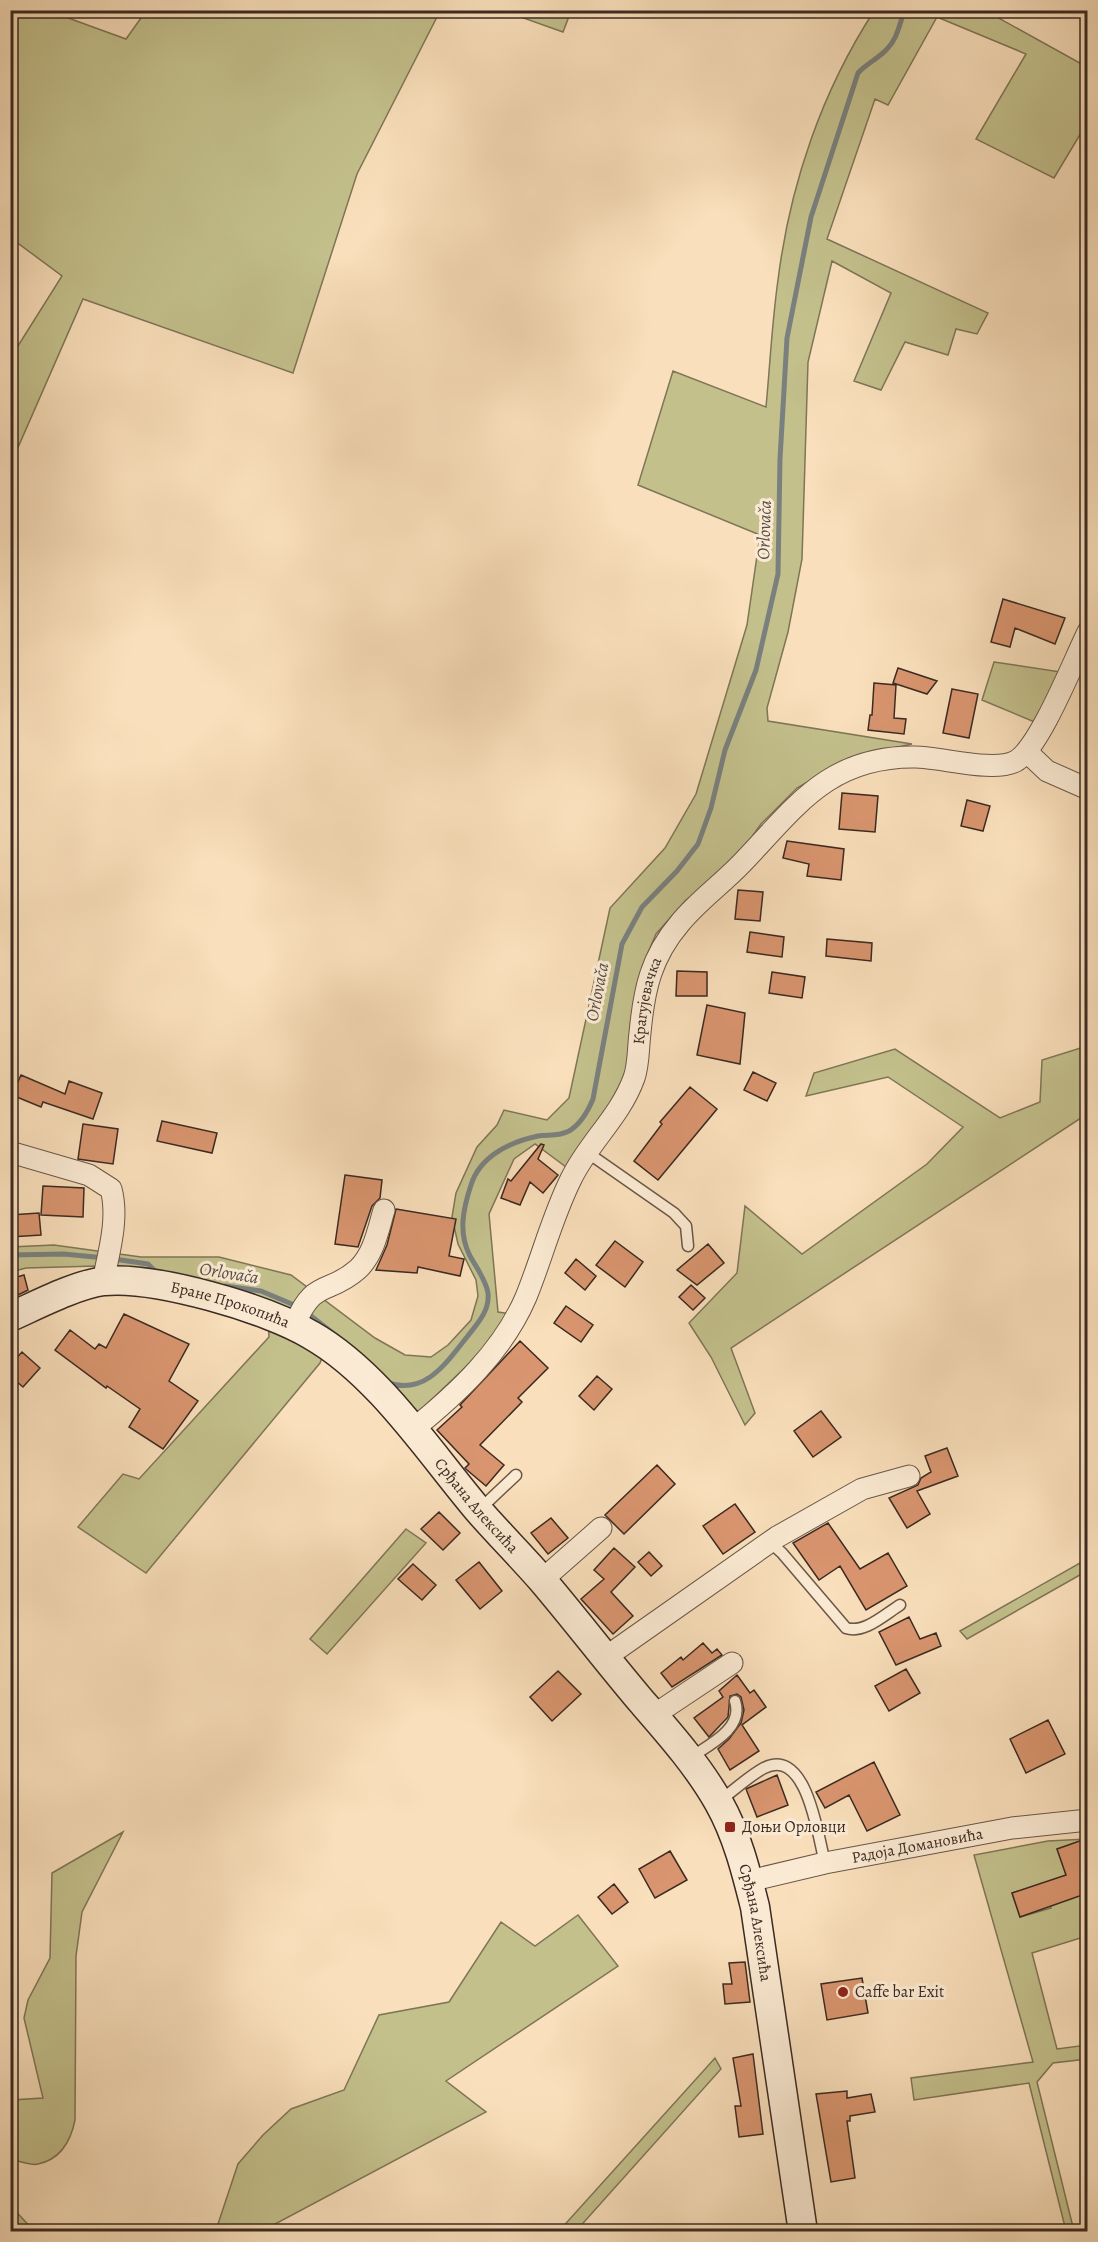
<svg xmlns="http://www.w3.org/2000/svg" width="1098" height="2242" font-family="Alegreya,serif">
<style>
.green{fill:#c3c08c;stroke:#7f7557;stroke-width:1.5;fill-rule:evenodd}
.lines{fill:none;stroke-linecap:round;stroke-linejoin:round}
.stream{stroke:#7a807e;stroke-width:5}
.building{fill:#d9956f;stroke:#3b2a22;stroke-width:1.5}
.lane-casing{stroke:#6a5748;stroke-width:13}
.street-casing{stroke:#6a5748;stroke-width:23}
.secondary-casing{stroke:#3b2a22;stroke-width:31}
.lane{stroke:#fbead3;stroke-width:10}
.street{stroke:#fbead3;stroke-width:21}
.secondary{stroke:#fbead3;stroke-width:28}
.poi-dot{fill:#8f2418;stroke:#fbead3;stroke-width:2}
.labels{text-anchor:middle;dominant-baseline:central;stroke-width:6;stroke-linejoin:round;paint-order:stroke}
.street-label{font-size:16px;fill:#3b2a22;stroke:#fbead3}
.poi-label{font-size:16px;fill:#3b2a22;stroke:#fbead3;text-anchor:start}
.water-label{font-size:18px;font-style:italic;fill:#554e48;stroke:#fbead3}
</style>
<rect width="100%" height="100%" fill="#f9dfbb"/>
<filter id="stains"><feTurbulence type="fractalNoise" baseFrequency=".00333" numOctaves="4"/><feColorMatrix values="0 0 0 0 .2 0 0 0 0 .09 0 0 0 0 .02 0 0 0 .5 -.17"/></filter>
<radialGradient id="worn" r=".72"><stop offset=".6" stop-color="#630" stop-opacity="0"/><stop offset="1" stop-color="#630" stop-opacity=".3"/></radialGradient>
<path class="green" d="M11,10l38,1 77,28 20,-28h294l-83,163 -64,199 -210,-74 -67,153 -5,6v-101l51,-81 -51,-38z
M504,11l67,-1v1l-8,21z
M874,11h112l101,56v56l-33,55 -78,-39 50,-85 -89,-37 -49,88 -13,-6 -48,140 161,74 -11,21 -21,-5 -8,26 -43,-13 -24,48 -27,-9 37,-88 -59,-32 -24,101 -6,197 -14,73 -21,76 1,13 144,23 -63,14 -52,30 -36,36 -25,35 -21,23 -29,18 -30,34 -14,33 -14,106 -58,97 -35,-26 -21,15 -25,55 9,98 13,2 -15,24 -91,87 -79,-78 -6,16 -174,210 -68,-46 45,-53 16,5 130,-142 -1,-24 -171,-47 -71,2 -15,4 -1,-25 44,-2 87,12h78l72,18 84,63 30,17 26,2 17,-12 23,-25 7,-24 -2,-16 -18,-36 -6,-27 4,-24 21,-46 20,-22 7,-15 43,10 22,-22 41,-190 55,-60 31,-54 51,-169 13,-90 -122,-50 35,-114 93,36c4,-42 6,-85 12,-127 12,-96 44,-189 96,-269z
M994,662l67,10 -24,51 -55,-23z
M1087,1046v68l-356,234 24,65 -10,12 -34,-68 -22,-34 48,-50 8,-67 57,48 125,-90 36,-37 -75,-50 -82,19 8,-23 81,-24 105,69 40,-16 2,-42z
M406,1529l20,14 -99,111 -17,-15z
M1087,1559v12l-120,68 -7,-8z
M123,1832l-41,80 -6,44 -1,164c-4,20 -13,39 -37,44 -7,2 -20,-3 -27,-5v-59l32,-2 -19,-80 4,-18 22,-42 2,-85z
M1087,1839l-30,10 17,48 13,-4v43l-55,17 25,96 30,-4v14l-34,4 -16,19 37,149h-8l-37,-148 -115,17 -3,-22 122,-16 -59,-207 74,-14zM1043,1883l8,25 -31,9 -8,-24z
M578,1915l40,51 -172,115 40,31 -224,119h-52l7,-4 21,-63 25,-29 28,-26 53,-19 35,-75 70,-13 52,-80 34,24z
M715,2058l6,11 -145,162h-17z
M10,2206h1l23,25h-23z"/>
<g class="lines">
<path class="stream" d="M10,1255l54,-1 41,4
M114,1259l34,5 9,9
M225,1286l36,5 38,16
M306,1312l33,26
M388,1383c38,12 58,-20 79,-46 10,-13 23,-26 21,-44 -2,-13 -12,-26 -18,-37 -12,-23 -7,-47 1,-71 9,-29 39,-43 67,-49 10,-2 20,1 31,-5 12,-7 19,-20 24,-32l29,-155 20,-37 35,-36 21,-27 13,-36 14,-58 31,-80 22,-96 2,-115 7,-121 24,-121 47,-144c9,-10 20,-14 29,-24 11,-11 12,-25 18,-39"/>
</g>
<path class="building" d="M1003,599l62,19 -10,26 -40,-16 -5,19 -19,-5z
M898,668l39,13 -10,13 -34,-11z
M874,683l22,2 -2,33 12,1 -2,15 -36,-4 2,-15h2z
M952,689l26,5 -9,44 -26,-5z
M842,793l36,3 -3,36 -36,-3z
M967,800l23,6 -7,25 -22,-5z
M787,841l57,8 -3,31 -34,-4 2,-12 -26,-6z
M738,890l25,2 -3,29 -25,-2z
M750,932l34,5 -2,20 -35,-5z
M827,939l45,4 -1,18 -45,-5z
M677,971l30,1v24h-31z
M772,972l33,5 -3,21 -33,-5z
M707,1005l38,8 -5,51 -43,-9z
M753,1072l23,11 -9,18 -23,-11z
M21,1075l44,19 4,-13 33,12 -9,26 -50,-17 -2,5 -29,-12z
M690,1087l27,22 -59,71 -24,-19 28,-37 -2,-2z
M162,1121l55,12 -5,20 -55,-12z
M83,1124l35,5 -5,35 -35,-5z
M541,1144l3,1 -6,14 20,16 -15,18 -13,-11 -10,23 -19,-7 7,-19 3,2z
M345,1175l37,5 -2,18 -8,8 -14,41 -23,-3z
M43,1186l41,2 -1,29 -42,-2z
M396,1209l60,10 -7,37 15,3 -4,17 -42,-9 -1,6 -41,-3 11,-25z
M39,1213l2,22 -31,2v-22z
M615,1241l28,21 -18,25 -29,-22z
M708,1244l16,19 -27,22 -20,-15z
M576,1259l20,17 -11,14 -20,-17z
M24,1275l4,15 -18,9v-20z
M691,1285l14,13 -12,12 -14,-13z
M566,1306l27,19 -12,17 -27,-19z
M124,1314l65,30 -20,37 29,20 -35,48 -34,-22 11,-18 -33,-23 -1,2 -51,-38 15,-20 25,19 4,-5 7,4z
M520,1341l28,27 -30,30 4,4 -42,43 24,20 -18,21 -19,-16 -2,-2 4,-4 -32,-34 25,-23 -2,-2z
M22,1352l18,16 -17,19 -13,-11v-11z
M597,1376l15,13 -18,21 -15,-14z
M821,1411l20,26 -28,20 -19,-26z
M947,1448l11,28 -41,15 13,23 -23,14 -18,-30 29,-13 3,-7 10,-6 -6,-16z
M657,1465l18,19 -51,50 -19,-19z
M735,1504l20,28 -32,22 -20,-28z
M439,1512l21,21 -17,17 -22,-21z
M551,1518l17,20 -20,16 -17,-21z
M828,1523l32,46 28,-16 19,33 -41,24 -26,-44 -21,14 -26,-37z
M614,1548l21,19 -24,25 22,24 -20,18 -32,-35 23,-20 -10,-9z
M649,1552l13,14 -11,10 -13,-14z
M479,1562l23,29 -22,18 -24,-29z
M413,1564l23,21 -14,15 -24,-21z
M909,1617l11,22 16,-6 5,13 -45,19 -17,-33z
M703,1643l9,10 5,-4 5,6 -50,32 -11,-14 20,-16 2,3z
M906,1669l14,24 -31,18 -14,-25z
M558,1671l23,23 -29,27 -22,-24z
M737,1675l13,18 4,-3 12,17 -24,18 17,26 -29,19 -12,-21 11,-10 12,-16 3,-13 -3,-13 -4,-3 -7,2 -2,21 -19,20 -15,-19 29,-21 -4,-6z
M1048,1720l17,34 -39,19 -16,-34z
M874,1762l26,53 -33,16 -18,-36 -24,13 -9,-16z
M777,1775l11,30 -31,12 -11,-28z
M1088,1838v55l-68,24 -8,-24 54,-18 -9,-26z
M670,1851l17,29 -32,18 -16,-29z
M614,1884l14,18 -16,12 -14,-17z
M745,1962l5,40 -25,2 -2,-20h9l-3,-21z
M862,1978l6,35 -41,7 -6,-36z
M753,2054l10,80 -24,3 -4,-31h6l-8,-48z
M847,2091v7l24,-4 4,18 -25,4v5h-3l8,57 -24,4 -15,-88z"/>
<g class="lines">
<g class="lane-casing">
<path id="lane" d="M588,1153l86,60 12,13 2,20
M479,1510l37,-35
M770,1542l12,11 64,75c18,6 38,-13 54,-23
M691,1757c20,-13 53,-29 44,-56
M719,1801c13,-9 30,-25 45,-33 43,-22 54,69 61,95"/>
</g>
<g class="street-casing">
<g id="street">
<path d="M1027,752l20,19 41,18"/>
<path d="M10,1152l79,23 22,14c8,29 -2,63 -8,92"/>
<path d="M294,1326c20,-49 34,-30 64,-57 16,-15 20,-39 26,-59"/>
<path id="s1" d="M412,1430c45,-36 91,-79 114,-133 16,-39 26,-80 45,-118 17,-36 49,-62 63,-101 5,-14 4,-30 6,-45 4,-44 11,-76 40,-110 18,-22 42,-39 62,-60 53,-55 86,-107 173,-106 26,0 79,16 101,4 24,-14 58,-101 72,-129"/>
<path d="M542,1580l59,-52"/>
<path d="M606,1657l171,-120 85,-48 47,-13"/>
<path d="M654,1715l78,-52"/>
<path id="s2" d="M749,1881l76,-18 187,-35 76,-8"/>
</g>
</g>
<g class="secondary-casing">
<g id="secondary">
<path id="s3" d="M10,1317c27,-12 65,-32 94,-36 51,-5 162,27 207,54 67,38 118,117 167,175 21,24 43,46 64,70 34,40 66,82 100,122 27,31 57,65 77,101 18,32 27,68 36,104l48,325"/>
</g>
</g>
<use href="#lane" class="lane"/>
<use href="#street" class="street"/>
<use href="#secondary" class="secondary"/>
</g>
<g class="poi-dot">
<rect x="724" y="1821" width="12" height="12" rx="3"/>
<circle cx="843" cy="1992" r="6"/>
</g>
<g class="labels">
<g class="street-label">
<text stroke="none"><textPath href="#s1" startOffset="501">Крагујевачка</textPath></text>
<text stroke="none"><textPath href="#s3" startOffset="230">Бране Прокопића</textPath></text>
<text stroke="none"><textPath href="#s3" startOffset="556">Срђана Алексића</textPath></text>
<text stroke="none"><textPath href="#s2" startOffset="172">Радоја Домановића</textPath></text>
<text stroke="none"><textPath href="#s3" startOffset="1066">Срђана Алексића</textPath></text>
</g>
<g class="poi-label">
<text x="742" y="1827">Доњи Орловци</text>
<text x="855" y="1992">Caffe bar Exit</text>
</g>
<g class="water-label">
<text transform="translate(764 530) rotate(-88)">Orlovača</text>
<text transform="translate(597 992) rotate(-79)">Orlovača</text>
<text transform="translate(229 1273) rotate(9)">Orlovača</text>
</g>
</g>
<rect width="1098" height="2242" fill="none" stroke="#f9dfbb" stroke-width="36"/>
<rect x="12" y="12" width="1074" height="2218" fill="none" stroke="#3b2a22" stroke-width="3"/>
<rect x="18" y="18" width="1062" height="2206" fill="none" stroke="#3b2a22" stroke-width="1.5"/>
<rect width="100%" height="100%" filter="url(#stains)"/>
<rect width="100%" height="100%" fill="url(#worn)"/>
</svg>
